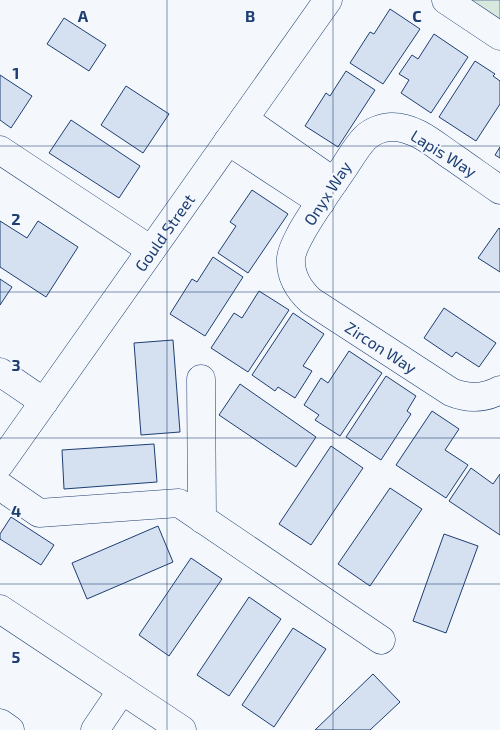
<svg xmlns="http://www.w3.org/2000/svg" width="500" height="730" font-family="'Exo 2',sans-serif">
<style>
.green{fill:#d7e8df;stroke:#687fa3}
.building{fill:#d5e0f0;stroke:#1d3f73}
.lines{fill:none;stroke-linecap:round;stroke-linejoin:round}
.minor-casing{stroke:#1d3f73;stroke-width:29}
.minor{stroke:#f4f7fb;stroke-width:28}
.grid{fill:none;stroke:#1d3f73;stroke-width:1;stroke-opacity:0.55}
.labels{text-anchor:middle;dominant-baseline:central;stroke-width:4;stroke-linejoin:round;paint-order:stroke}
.street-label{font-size:16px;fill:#1d3f73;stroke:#f4f7fb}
.grid-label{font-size:16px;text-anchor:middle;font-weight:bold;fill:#1d3f73;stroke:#f4f7fb;stroke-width:4;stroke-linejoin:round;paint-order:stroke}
</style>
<rect width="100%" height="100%" fill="#f4f7fb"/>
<path class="green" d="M469,0h31v21z"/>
<path class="building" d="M390,9l30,20 -37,55 -33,-21 20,-31 4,2z
M64,18l42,27 -17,26 -42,-27z
M434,34l34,23 -37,56 -30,-20 8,-13 -10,-6 13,-19 6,4z
M475,61l20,13 -2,2 7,5v23l-24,37 -37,-24z
M346,71l29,19 -37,57 -33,-21 21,-33 4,3z
M0,75l32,21 -21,32 -11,-8z
M126,86l43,28 -26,39 -42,-28z
M71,120l69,46 -21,32 -70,-45z
M500,147v11l-5,-3z
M252,190l36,24 -40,59 -30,-20 18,-27 -6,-4z
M0,221l27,17 11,-17 40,26 -32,50 -46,-30z
M499,228l1,1v43l-22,-14z
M213,257l30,20 -38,59 -35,-22 22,-35 5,3z
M0,279l12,8 -12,18z
M259,291l30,19 -41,62 -37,-24 23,-35 8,5z
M444,308l52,35 -17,24 -23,-15 -4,5 -28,-19z
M293,313l31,21 -21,32 9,5 -17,27 -17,-11 -3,4 -23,-16z
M173,340l7,92 -39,3 -7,-92z
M349,351l33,22 -42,63 -25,-16 4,-5 -15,-10 17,-27 7,5z
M386,376l30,20 -9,15 4,3 -30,46 -35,-23z
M240,384l76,53 -20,30 -77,-52z
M432,411l27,18 -14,21 23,15 -22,33 -50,-33z
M154,444l3,38 -93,7 -2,-39z
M331,446l32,22 -52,77 -32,-21z
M471,468l22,16 7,-10v61l-51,-34z
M390,488l32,21 -52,77 -32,-22z
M11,517l43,28 -13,20 -41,-26v-5z
M158,526l15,36 -86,37 -15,-36z
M444,534l34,12 -32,87 -33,-12z
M191,558l31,21 -53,77 -30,-21z
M249,597l32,22 -52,77 -32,-21z
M293,628l33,21 -52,78 -32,-22z
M373,674l27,28 -30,28h-55z"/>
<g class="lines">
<g class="minor-casing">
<g id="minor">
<path d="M446,0l54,36"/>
<path d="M244,119l90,63"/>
<path d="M228,141l93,61"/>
<path d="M0,150l151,100"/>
<path id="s1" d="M500,190c-16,-11 -31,-22 -47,-33 -18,-12 -37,-30 -61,-30 -9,0 -20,4 -27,11 -8,8 -14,19 -20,28 -15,22 -31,44 -44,67 -4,8 -9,16 -10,25 -1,17 8,32 20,43l140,91c17,7 33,7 49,-2"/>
<path d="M0,372l44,30"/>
<path d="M201,379l1,140"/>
<path id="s2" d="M0,464l328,-464"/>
<path d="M0,486l39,27 140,-10 202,137"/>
<path d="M0,609l182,121"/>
<path d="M0,723l10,7"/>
<path d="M95,730l27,-40"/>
</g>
</g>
<use href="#minor" class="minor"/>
</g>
<path class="grid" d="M167,0v730M333,0v730M0,146h500M0,292h500M0,438h500M0,584h500"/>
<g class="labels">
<g class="street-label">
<text transform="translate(444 153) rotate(32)">Lapis Way</text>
<text transform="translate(327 193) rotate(-57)">Onyx Way</text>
<text stroke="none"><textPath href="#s2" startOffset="284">Gould Street</textPath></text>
<text stroke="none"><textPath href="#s1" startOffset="431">Zircon Way</textPath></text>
</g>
</g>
<g class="grid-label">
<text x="83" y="22">A</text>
<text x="250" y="22">B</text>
<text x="417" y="22">C</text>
<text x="16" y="79">1</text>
<text x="16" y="225">2</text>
<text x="16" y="371">3</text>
<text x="16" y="517">4</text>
<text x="16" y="663">5</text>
</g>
</svg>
